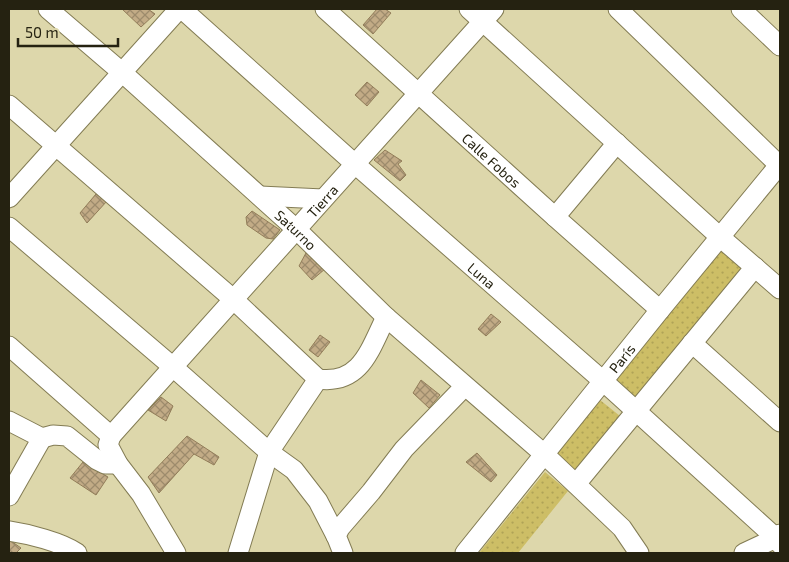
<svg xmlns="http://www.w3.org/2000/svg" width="789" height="562" font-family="'Exo 2',sans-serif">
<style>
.park{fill:url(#park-dots)}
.building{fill:url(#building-cross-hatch);stroke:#927d59}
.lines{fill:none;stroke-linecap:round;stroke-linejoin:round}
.minor-casing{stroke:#837c54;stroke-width:21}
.minor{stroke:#fff;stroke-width:19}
.labels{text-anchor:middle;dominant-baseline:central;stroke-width:5;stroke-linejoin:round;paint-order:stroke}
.street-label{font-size:14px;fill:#252211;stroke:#ddd7ab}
</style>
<defs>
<pattern id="park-dots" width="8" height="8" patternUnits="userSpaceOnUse" patternTransform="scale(1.25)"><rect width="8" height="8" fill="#cdbe66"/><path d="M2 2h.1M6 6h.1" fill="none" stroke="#b0a357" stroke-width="1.8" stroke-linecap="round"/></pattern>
<pattern id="building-cross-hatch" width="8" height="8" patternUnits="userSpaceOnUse" patternTransform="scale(1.25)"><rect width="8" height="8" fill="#c2ab86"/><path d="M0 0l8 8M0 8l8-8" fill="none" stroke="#9d8b6c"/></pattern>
</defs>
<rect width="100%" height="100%" fill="#ddd7ab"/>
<path class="park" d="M721,250l25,20 -110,133 -26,-20z
M600,400l20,16 -48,58 -19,-16z
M545,472l23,19 -50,62h-39z"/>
<path class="building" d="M122,9h26l7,5 -14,13z
M377,9h8l6,4 -18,21 -10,-9z
M367,82l12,10 -12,14 -12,-11z
M385,150l17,11 -4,3 8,11 -6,6 -26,-21z
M96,194l11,7 -20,22 -7,-10z
M252,211l28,19 -7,9 -7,-1 -19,-13 -1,-8z
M307,251l18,18 -13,11 -13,-14z
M491,314l10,8 -15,14 -8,-7z
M320,335l10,7 -12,15 -9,-7z
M421,380l19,15 -11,13 -16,-15z
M161,397l12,9 -7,15 -18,-11z
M187,436l32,21 -5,8 -20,-11 -35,39 -11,-16z
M477,453l20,22 -6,7 -25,-20z
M83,462l25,15 -12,18 -26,-17z
M11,541l10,7 -5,5h-7v-10z"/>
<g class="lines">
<g class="minor-casing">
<g id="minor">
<path id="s1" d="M48,9l77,66 171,154 90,88 158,137 78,74 17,25"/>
<path id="s2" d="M182,9l173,155 248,217 173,157 4,6"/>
<path id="s3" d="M325,9l230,208 105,93"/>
<path d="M469,9l251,228 60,52"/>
<path d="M618,9l162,157"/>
<path d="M741,9l39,37"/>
<path d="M9,105l224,194 85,80"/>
<path d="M260,196l63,3"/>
<path d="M9,198l170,-189"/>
<path d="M555,217l62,-74"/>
<path d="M9,227l164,140 96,85 25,18 24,31 18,35"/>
<path d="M692,343l88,79"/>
<path d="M9,346l102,90 -3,9 10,19 23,30 35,59"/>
<path d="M318,379c43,6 52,-30 68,-62"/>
<path d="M9,421l33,17"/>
<path id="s4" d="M111,436l383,-427"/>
<path d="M42,438l11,-3 14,1 30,24 8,4h13"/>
<path d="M576,484l179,-217"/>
<path d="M9,496l33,-58"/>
<path d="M9,531c20,3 52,11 68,22"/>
<path d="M238,553l31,-101 49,-73"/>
<path d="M343,553l-6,-15 -1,-2 4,-8 31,-36 33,-43 61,-63"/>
<path id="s5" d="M465,553l195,-243 120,-146"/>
<path d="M744,553l32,-15 4,-4"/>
</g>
</g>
<use href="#minor" class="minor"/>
</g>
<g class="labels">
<g class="street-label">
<text stroke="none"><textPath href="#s3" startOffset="225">Calle Fobos</textPath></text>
<text stroke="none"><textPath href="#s4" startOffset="316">Tierra</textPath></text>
<text stroke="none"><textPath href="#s1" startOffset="332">Saturno</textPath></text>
<text stroke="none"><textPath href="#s2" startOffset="401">Luna</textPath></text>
<text stroke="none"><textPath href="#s5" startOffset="250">París</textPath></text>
</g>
</g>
<rect width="789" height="562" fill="none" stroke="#252211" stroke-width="20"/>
<path d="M18 38v8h100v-8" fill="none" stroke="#252211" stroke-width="2.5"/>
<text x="25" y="38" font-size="15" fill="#252211" stroke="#ddd7ab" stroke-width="4" paint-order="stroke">50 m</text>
</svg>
